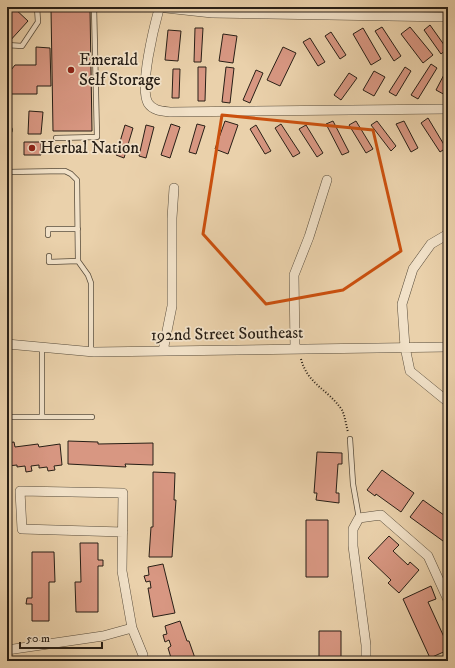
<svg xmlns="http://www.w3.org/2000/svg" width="455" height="668" font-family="'IM FELL DW Pica',serif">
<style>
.building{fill:#d89782;stroke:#281f16}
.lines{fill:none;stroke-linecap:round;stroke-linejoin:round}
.lane-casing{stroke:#584c3b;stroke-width:6}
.street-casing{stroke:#584c3b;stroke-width:10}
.path{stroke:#281f16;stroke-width:2;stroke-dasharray:1 2;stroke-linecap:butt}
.lane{stroke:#f1e1c8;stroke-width:4.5}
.street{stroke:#f1e1c8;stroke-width:9}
.marked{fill:none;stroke:#cb500e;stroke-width:3;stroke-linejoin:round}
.poi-dot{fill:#8f2418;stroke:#f1e1c8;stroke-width:1.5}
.labels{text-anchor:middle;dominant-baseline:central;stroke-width:3.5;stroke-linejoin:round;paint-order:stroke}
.poi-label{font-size:17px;fill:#281f16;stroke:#f1e1c8;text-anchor:start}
.street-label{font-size:17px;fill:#281f16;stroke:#f1e1c8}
</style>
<rect width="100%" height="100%" fill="#ead1ab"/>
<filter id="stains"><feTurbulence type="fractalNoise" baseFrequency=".005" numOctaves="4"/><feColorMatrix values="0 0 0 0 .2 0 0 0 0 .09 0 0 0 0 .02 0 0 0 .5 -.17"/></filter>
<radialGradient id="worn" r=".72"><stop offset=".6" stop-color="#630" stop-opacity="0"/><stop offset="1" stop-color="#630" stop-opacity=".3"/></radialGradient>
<path class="building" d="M7,7h6l15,14 -20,22z
M51,9h39l2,122h-39z
M430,25l17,24 -6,5 -17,-24z
M382,27l19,29 -7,5 -19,-30z
M410,27l23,28 -10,8 -22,-29z
M195,28h8l-2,34h-7z
M363,28l18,31 -10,6 -18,-31z
M168,30l13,1 -3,30 -13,-1z
M331,32l15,23 -6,4 -15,-23z
M223,34l14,2 -4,27 -14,-2z
M310,38l15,24 -7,4 -15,-24z
M36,47l14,1 1,38h-14v8h-26v-24l4,-5h21z
M283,47l13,6 -16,33 -13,-6z
M431,64l6,4 -19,31 -7,-4z
M198,67h8l-1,34h-7z
M226,67l8,1 -4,35 -8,-1z
M405,67l6,4 -15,25 -7,-4z
M448,67v28l-1,1 -11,-6z
M173,69h7l-1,29h-7z
M256,70l7,3 -13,30 -7,-3z
M374,71l11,6 -11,19 -11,-6z
M349,73l8,5 -16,22 -7,-5z
M29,111l14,1 -2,22h-13z
M428,118l18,30 -6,4 -19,-29z
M225,121l13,4 -10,29 -13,-5z
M333,121l16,31 -7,3 -16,-31z
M356,121l17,28 -7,4 -17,-28z
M377,121l19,25 -5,5 -20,-26z
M404,121l14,27 -7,4 -15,-28z
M171,124l9,3 -10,31 -9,-3z
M197,124l8,2 -9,28 -7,-2z
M281,124l19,29 -7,4 -18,-29z
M125,125l8,3 -9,30 -8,-3z
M146,125l8,2 -8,31 -7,-2z
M256,125l15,26 -6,3 -15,-25z
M306,125l17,28 -6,4 -18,-28z
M24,142h17v13h-17z
M68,441l30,1v2l55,-1v22l-28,-1 1,3 -58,-3z
M14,442l1,5 23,-3 1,3 21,-3 2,21 -8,1 1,4 -7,1 -1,-4 -8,1v-3l-8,1 1,5 -6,1 -1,-6 -8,1v-2l-10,1v-23z
M317,452l25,1v11h-4l-2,29h3v10l-23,-3 1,-7h-3z
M382,470l32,23 -13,19 -25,-18 -1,2 -8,-6z
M153,472l22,1 -1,27h2l-4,57h-23l2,-30h2z
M423,500l25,18v16l-5,7 -33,-24z
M306,520h22v57h-22z
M389,536l10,9 -6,6 15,14 2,-3 9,8 -20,23 -11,-10 3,-3 -23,-22z
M80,543h18v17h5v6h-5v46h-22l-1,-30h6z
M32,552h22l1,30h-6v39h-17v-17h-6l1,-6h5z
M163,564l12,49 -22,4 -5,-29h3l-1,-7 -4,1 -2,-6 5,-1 -1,-8z
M431,586l5,13 -8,3 16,35 4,-2v15l-18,8 -27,-59z
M180,621l7,20h2l7,20h-24l-4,-13 3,-2 -2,-6 -4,2 -2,-7 4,-1 -2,-8z
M319,631h22v30h-22z"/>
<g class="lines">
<g class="lane-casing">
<path id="lane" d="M7,45l15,1 16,-24 -1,-15
M7,130h3
M56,138l41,-1 -3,-130
M7,172l58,-1 6,3 6,6 1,81 10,14 3,8v69
M48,235v-6h30
M49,256v6l29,-1
M7,417h85
M42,417v-70
M350,439l3,45 6,34"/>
</g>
<g class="street-casing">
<path id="street" d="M157,7l55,6 236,4
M159,9c-5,18 -20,78 -11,94 5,8 15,8 23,9l277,-3
M448,234l-17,10 -18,25 -11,35 3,43 5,24 38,31
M7,344l87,8 354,-5
M295,349l-1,-74 15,-38 18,-57
M163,351l9,-45v-88l2,-30
M132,628l11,27v6
M7,650l96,-14 29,-8 -10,-57 1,-78 -103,-2 2,38 101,3
M366,661v-16l-13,-99v-17l6,-11 22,-3 47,41 20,44"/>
</g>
<path class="path" d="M301,359c7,26 27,30 41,51 3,6 4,15 6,22"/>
<use href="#lane" class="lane"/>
<use href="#street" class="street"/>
</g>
<path class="marked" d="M222,115l151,15 28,121 -58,39 -77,14 -63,-70z"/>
<g class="poi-dot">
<circle cx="71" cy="70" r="4"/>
<circle cx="32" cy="148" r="4"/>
</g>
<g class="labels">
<g class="poi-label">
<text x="79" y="60">Emerald<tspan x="79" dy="20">Self Storage</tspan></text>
<text x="40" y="148">Herbal Nation</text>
</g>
<g class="street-label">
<text transform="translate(227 334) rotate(-1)">192nd Street Southeast</text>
</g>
</g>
<rect width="455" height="668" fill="none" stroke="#ead1ab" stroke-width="24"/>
<rect x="8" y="8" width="439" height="652" fill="none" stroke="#281f16" stroke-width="2"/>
<rect x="12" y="12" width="431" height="644" fill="none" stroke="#281f16"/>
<path d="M20 642v6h82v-6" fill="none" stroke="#281f16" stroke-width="2"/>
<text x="26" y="642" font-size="12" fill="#281f16" stroke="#f1e1c8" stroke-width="3" paint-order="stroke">50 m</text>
<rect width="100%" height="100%" filter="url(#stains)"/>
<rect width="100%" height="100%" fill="url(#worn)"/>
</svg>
